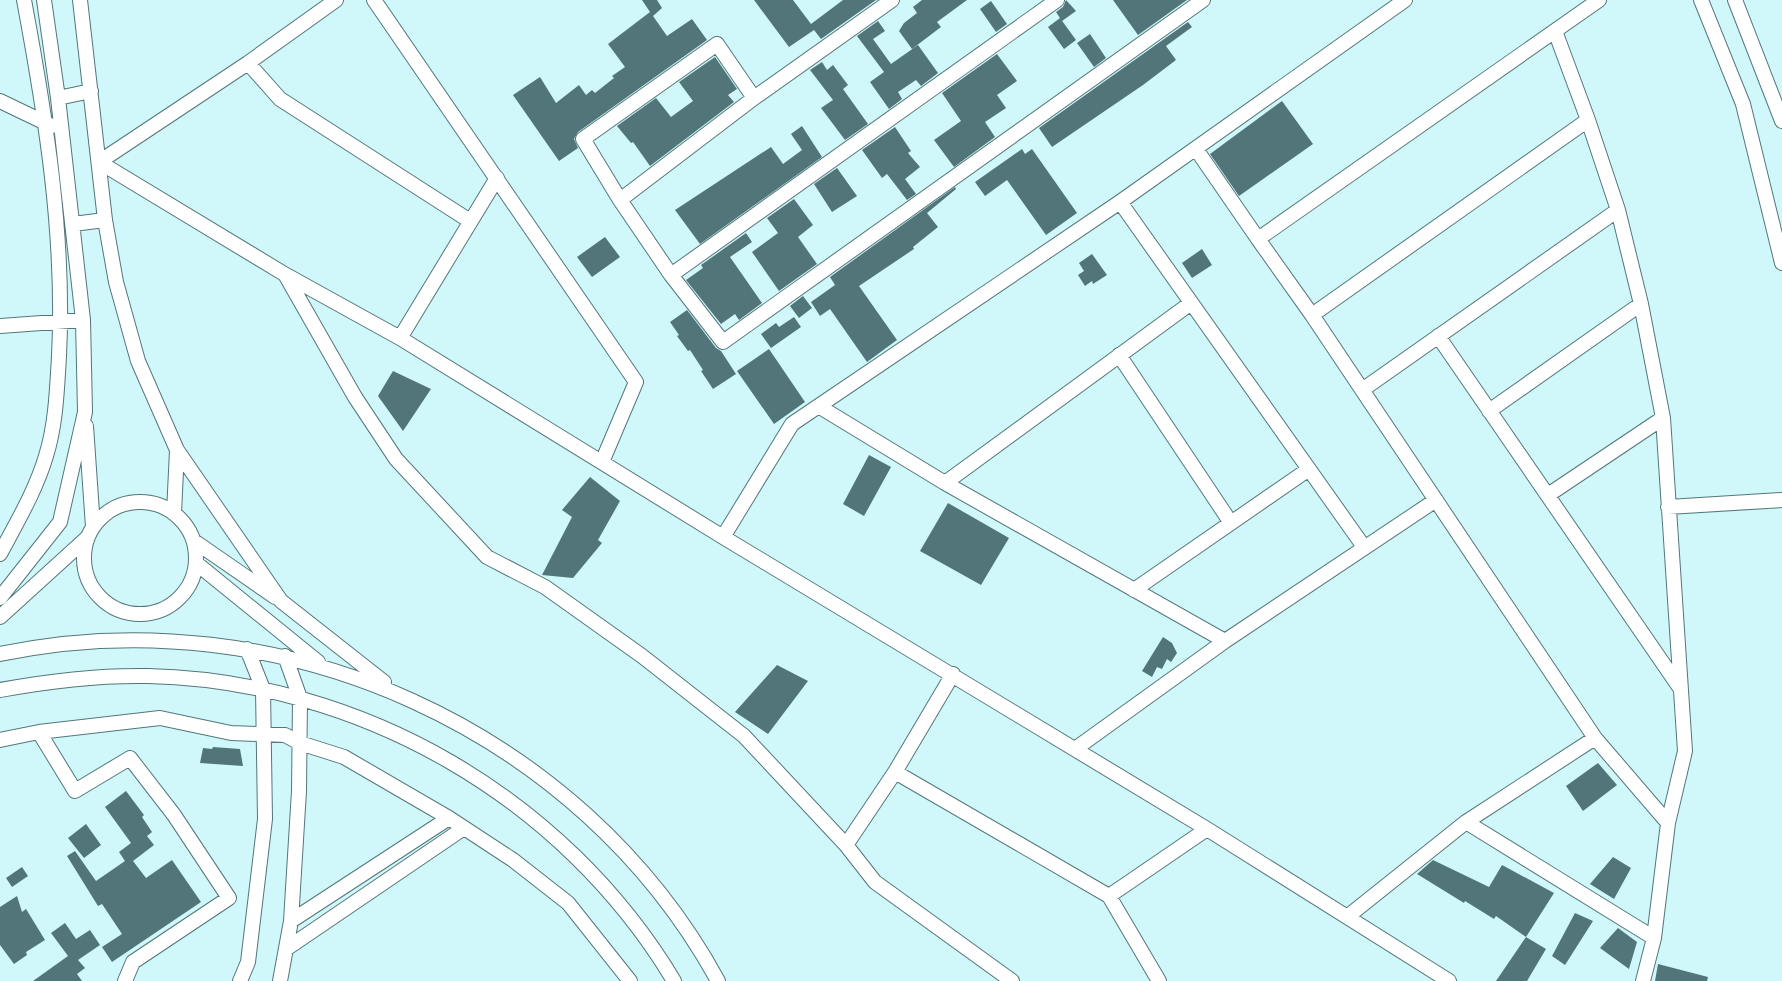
<svg xmlns="http://www.w3.org/2000/svg" width="1782" height="981" font-family="Manrope,sans-serif">
<style>
.building{fill:#517578}
.lines{fill:none;stroke-linecap:round;stroke-linejoin:round}
.minor-casing{stroke:#537779;stroke-width:16}
.minor{stroke:#fff;stroke-width:14}
</style>
<rect width="100%" height="100%" fill="#d0f8fb"/>
<path class="building" d="M642,0h15l5,8 -9,8 14,20 25,-17 15,21 -129,92 -4,7 4,9 -19,13 -46,-66 27,-18 16,26 23,-18 7,10 6,-5 3,3 19,-15 -2,-2 13,-9 -17,-23 42,-32z
M754,0h39l18,24 32,-24h33l-55,39 -7,-9 -25,17z
M922,0h45l-30,22 4,5 -29,22 -13,-18 5,-8 13,-10 -4,-6z
M1066,0l10,11 -14,10 -6,-9 7,-5z
M1113,0h74l-49,35z
M991,1l16,23 -11,8 -16,-23z
M1060,18l16,22 -12,9 -16,-22z
M878,21l7,10 -12,8 18,25 27,-19 20,28 -17,13 -5,-6 -18,12 4,7 -13,10 -19,-27 14,-10 -27,-36z
M1188,22l4,5 -26,19 10,14 -33,25 -91,62 -13,-19z
M1090,34l16,24 -12,9 -17,-24z
M997,54l20,27 -20,14 9,13 -21,14 10,15 -41,30 -20,-27 27,-19 -19,-28z
M715,57l22,32 -9,6 6,7 -84,64 -17,-24 -2,1 -14,-17 39,-28 15,19 22,-16 -14,-19z
M822,62l5,8 6,-5 15,20 -5,4 25,35 -23,16 -24,-32 12,-8 -23,-30z
M1282,101l31,43 -74,52 -29,-42z
M802,126l20,31 -122,87 -25,-34 96,-63 12,17 19,-14 -11,-16z
M895,127l16,24 -3,2 12,14 -15,12 11,15 -9,6 -20,-26 -5,4 -20,-28z
M1022,149l3,5 7,-5 45,64 -31,22 -39,-55 -22,16 -10,-14z
M837,168l20,28 -25,16 -18,-28z
M955,187l1,2 -29,24 11,14 -25,20 1,2 -55,37 38,54 -30,22 -37,-53 -10,7 -9,-14 24,-17 -5,-8z
M794,199l19,26 -15,12 19,27 -38,27 -27,-39 26,-19 -11,-15z
M746,233l6,9 -22,15 32,46 -23,17 -4,-6 -14,10 -35,-44 17,-12 -2,-3z
M605,237l15,20 -28,20 -15,-20z
M1202,249l10,16 -20,13 -10,-15z
M1092,254l15,21 -14,9 -1,-3 -7,5 -7,-11 6,-4 -5,-8z
M803,296l9,12 -13,10 -9,-12z
M687,310l29,38 5,3 15,23 -23,15 -12,-18 2,-1 -13,-20 -2,1 -11,-15 2,-1 -9,-13z
M794,317l7,10 -30,21 -10,-14 15,-11 3,4z
M769,349l36,53 -31,22 -37,-53z
M393,371l38,18 -28,42 -25,-35z
M869,455l22,12 -27,49 -21,-12z
M590,477l30,24 -22,39 4,3 -29,35 -31,-3 30,-58 -10,-7z
M948,503l61,35 -28,47 -61,-34z
M1163,637l9,6 5,10 -6,9 -4,-3 -5,10 -5,-2 -5,10 -10,-6z
M777,665l31,16 -40,53 -33,-22z
M213,747l27,2 3,17 -43,-3 3,-15 9,1z
M1598,763l19,22 -34,26 -17,-25z
M126,791l18,24 -2,2 10,15 -5,4 7,9 -21,16 13,17 26,-18 29,42 -89,60 -10,-15 20,-13 -20,-30 -4,2 -31,-50 8,-5 21,30 29,-20 -6,-9 12,-9 -26,-36z
M86,824l15,21 -17,13 -16,-20z
M1613,857l18,11 -17,31 -24,-15z
M1433,860l56,27 13,-22 52,28 -28,44 -30,-21 -2,3 -29,-18 -1,2 -47,-29z
M22,867l6,9 -16,11 -6,-9z
M17,896l5,16 4,-3 19,31 -19,12 1,3 -13,9 -14,-19v-38z
M1575,913l18,8 -28,44 -13,-9z
M65,923l11,16 14,-9 10,15 -22,15 7,8 -8,6 5,7h-49l35,-25 -17,-23z
M1618,928l19,14 -8,27 -29,-21z
M1526,937l20,12 -19,32h-31z
M1658,964l50,13 -1,4h-52z"/>
<g class="lines">
<g class="minor-casing">
<path id="minor" d="M80,0l25,220 11,62 22,79 39,89 104,151 103,81
M336,0l-88,63 -149,99 187,113 114,63 323,199 484,292 242,152
M374,0l262,382 -34,80
M1057,0l-386,275 52,67 480,-342
M1599,0l-341,239 54,76 283,423 73,85 -14,115 -11,43
M1701,0l42,104 39,159
M1735,0l47,121
M1555,31l33,89 30,90 23,94 22,114 22,333 -17,72
M248,63l32,36 190,122
M58,98l33,-7
M0,101l52,25
M1196,149l62,90
M620,200l-37,-61 134,-95 37,54
M1120,202l244,345
M73,224l32,-4
M671,275l-51,-75 134,-102 138,-98
M286,276l69,121 41,62 91,98 58,30 97,69 102,80 102,109 29,37 137,99
M1312,315l276,-195
M0,326l83,-6
M1438,336l242,352
M400,338l97,-160
M1119,355l112,168
M1362,390l256,-180
M820,407l125,76 280,158
M1489,411l152,-107
M86,426l7,101
M945,483l246,-180
M1548,495l115,-77
M84 558a56 56 0 1 1 112 0a56 56 0 1 1-112 0Z
M1668,507l114,-7
M174,513l3,-63
M723,537l69,-113 328,-222 285,-202
M194,541l81,56
M0,554c17,-32 36,-64 46,-98 10,-32 11,-67 13,-100 6,-120 -13,-238 -35,-356
M196,563l122,99
M1134,590l175,-121
M0,598l60,-76 25,-110 -2,-92 -25,-222 -14,-98
M0,617l88,-80
M0,654c280,-59 580,75 718,327
M0,690c49,-9 98,-15 148,-14 214,5 416,122 526,305
M39,732l36,59 55,-33 44,57 55,83 -96,64 -8,19
M0,740l39,-8 121,-14 71,15 54,2 15,8 44,14 105,61 64,42 55,43 62,78
M1075,749l150,-108 211,-141
M895,772l214,124 50,85
M1466,822l188,116
M846,845l49,-73 58,-98
M1109,896l98,-67
M1347,917l119,-95 129,-84
M291,921l158,-103
M286,949l178,-121
M240,981l8,-19 17,-143 -2,-130 -16,-40
M280,981l11,-60 8,-130 1,-93 -15,-42"/>
</g>
<use href="#minor" class="minor"/>
</g>
</svg>
